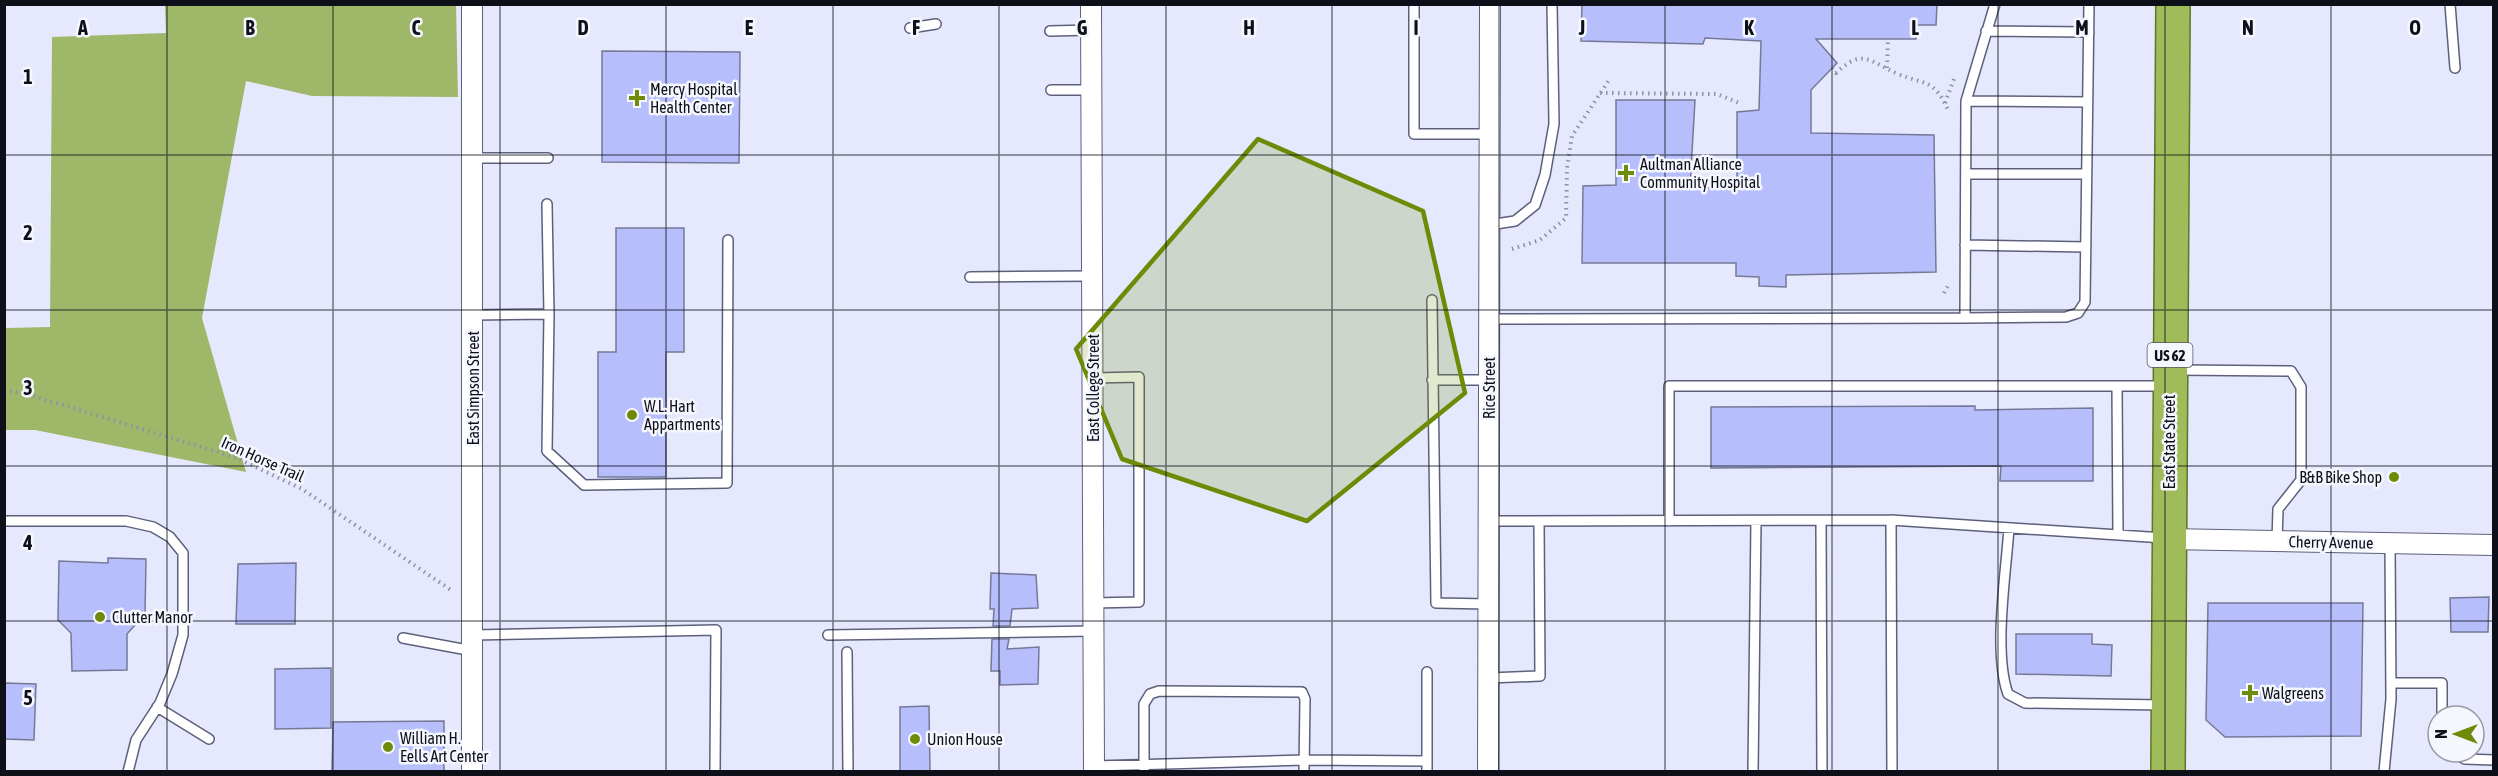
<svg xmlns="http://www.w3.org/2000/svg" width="2498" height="776" font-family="'Asap Condensed',sans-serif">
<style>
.forest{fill:#9eb769}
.building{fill:#b6bffc;stroke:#757997;stroke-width:1.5}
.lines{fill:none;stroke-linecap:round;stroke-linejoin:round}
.service-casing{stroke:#5c607c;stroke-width:12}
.minor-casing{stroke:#5c607c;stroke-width:22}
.trunk-casing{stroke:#5e7429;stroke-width:36}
.path{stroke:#8f92a2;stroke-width:4;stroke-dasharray:1.5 4.5;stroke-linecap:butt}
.service{stroke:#fff;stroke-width:9}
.minor{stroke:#fff;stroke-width:20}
.trunk{stroke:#a0bb5a;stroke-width:33}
.marked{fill:#6d8b07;fill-opacity:0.2;stroke:#6d8b07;stroke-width:4.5;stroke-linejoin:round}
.grid{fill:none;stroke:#0d0f19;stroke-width:1.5;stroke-opacity:0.55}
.poi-dot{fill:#6d8b07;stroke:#f6f7fe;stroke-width:2}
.labels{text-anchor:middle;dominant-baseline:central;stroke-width:5;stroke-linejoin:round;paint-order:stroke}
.shield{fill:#f6f7fe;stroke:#53555e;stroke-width:1.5}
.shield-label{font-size:15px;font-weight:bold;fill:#0d0f19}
.poi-label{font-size:16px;fill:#0d0f19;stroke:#f6f7fe;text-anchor:start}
.street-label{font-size:16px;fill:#0d0f19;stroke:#f6f7fe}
.grid-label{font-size:20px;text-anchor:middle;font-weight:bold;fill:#0d0f19;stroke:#f6f7fe;stroke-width:5;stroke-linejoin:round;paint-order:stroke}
</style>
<rect width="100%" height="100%" fill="#e6e9fd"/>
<path class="forest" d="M165,5h291l2,92 -146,-1 -66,-15 -44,237 44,154 -211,-42h-30v-102l45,-1 2,-290 114,-4z"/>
<path class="building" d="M1582,4h355l-1,21h-21l1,14h-100l21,24 -26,27v43l123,2 2,137 -150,3v12l-27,-1v-9l-23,-1v-13h-154l1,-77 33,-1v-85h79l-5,87 47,2v-77l22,-2 2,-69 -56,-3 -2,6 -122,-3z
M602,51l138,1 -1,111 -137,-1z
M616,228h68v124h-18v125h-68v-125h18z
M1975,406v4l118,-2v73h-93l1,-15 -290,2v-61z
M108,558l38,1 -1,55 -18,20v36l-55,1 -1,-38 -13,-13 1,-59 49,2z
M296,563l-1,61h-59l2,-60z
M991,573l45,2 2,33 -26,1 -2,17h-17l1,-17h-4z
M2489,597l-1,35h-37l-1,-34z
M2208,603h155l-2,133 -136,1 -19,-17z
M2016,634h76v10l20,1 -1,31 -95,-2z
M992,639h17l-2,10 32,-2 -1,37 -38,1v-14h-9z
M331,668v60l-56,1v-60z
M4,683l32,1 -2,56 -30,-1z
M929,706l1,65h-30v-64z
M444,721v50h-112l1,-49z"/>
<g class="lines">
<g class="service-casing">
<path id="service" d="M1414,4v130h76
M1995,4l-29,97 -1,217 101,-1 12,-4 7,-11 4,-298
M2450,4l5,64
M910,28l26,-4
M1050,31l41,-1
M1986,31l103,1
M1051,90h40
M1966,101l121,1
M473,158h75
M1966,174h120
M1489,225l26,-4 20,-16 10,-30 9,-51 -2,-120
M1965,245l121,2
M970,277l122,-1
M1432,300l4,303 53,1
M549,314l-2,137 37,34 143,-2 1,-243
M473,315l76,-1 -2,-110
M1489,319l476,-1
M2177,370l114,1 10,16v93l-23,29 -1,32
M1093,378l46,-1v225l-46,1
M1432,380h57
M2117,386l1,149
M1891,520l1,252
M4,521h122l27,6 17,10 13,16v82l-11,39 -12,29 -24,37 -8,32
M1489,521l402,-1 273,18
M1669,521v-135h495
M1821,521l1,251
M2009,528c-3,46 -16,124 -1,166l17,9 138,2
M473,635l243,-5 -1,142
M828,635l265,-4
M403,638l70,13
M847,652l1,120
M1489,678l51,-2 -1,-155
M2391,683h51v33
M157,707l52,32
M2453,752l12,7 29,1
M1094,766l210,-6 123,1
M1144,772v-68l6,-10 9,-3 143,1 3,7 -1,73
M1427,772v-100
M1753,772l3,-251
M2384,772l7,-73 -1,-156"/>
</g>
<g class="minor-casing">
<path id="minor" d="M1091,4l3,768
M2168,539l326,6
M472,772v-768
M1488,772l2,-768"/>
</g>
<g class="trunk-casing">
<path id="trunk" d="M2168,772l5,-768"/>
</g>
<path class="path" d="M1832,68l4,5c27,-26 34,-11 62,1 26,11 36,4 50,36
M1887,68l1,-29
M1600,93l117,1 25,10
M1945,103l9,-24
M1512,249l28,-9 26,-22 1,-50 5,-32 37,-56
M1944,293l4,-7
M4,391l16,1 217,66 65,31 149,101"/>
<use href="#service" class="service"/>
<use href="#minor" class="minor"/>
<use href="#trunk" class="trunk"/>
</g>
<path class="marked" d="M1258,139l165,72 42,182 -158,128 -185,-62 -46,-110z"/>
<path class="grid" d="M167,4v768M333,4v768M500,4v768M666,4v768M833,4v768M999,4v768M1166,4v768M1332,4v768M1499,4v768M1665,4v768M1832,4v768M1998,4v768M2165,4v768M2331,4v768M4,155h2490M4,310h2490M4,466h2490M4,621h2490"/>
<g class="poi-dot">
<path d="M634 89h6v6h6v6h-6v6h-6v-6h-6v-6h6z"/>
<path d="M1623 164h6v6h6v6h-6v6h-6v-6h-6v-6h6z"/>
<circle cx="632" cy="415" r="6"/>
<circle cx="2394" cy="477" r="6"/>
<circle cx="100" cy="617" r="6"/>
<path d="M2247 684h6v6h6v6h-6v6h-6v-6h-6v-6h6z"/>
<circle cx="915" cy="739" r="6"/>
<circle cx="388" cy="747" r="6"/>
</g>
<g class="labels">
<rect class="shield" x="2147.5" y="343" width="45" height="24" rx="4.5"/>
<g class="shield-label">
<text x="2170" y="355">US 62</text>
</g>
<g class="poi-label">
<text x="650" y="89">Mercy Hospital<tspan x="650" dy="18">Health Center</tspan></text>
<text x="1640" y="164">Aultman Alliance<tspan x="1640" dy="18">Community Hospital</tspan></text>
<text x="644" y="406">W.L. Hart<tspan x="644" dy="18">Appartments</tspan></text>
<text x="2382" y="477" text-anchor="end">B&amp;B Bike Shop</text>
<text x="112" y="617">Clutter Manor</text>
<text x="2262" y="693">Walgreens</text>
<text x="400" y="738">William H.<tspan x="400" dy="18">Eells Art Center</tspan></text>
<text x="927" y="739">Union House</text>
</g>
<g class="street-label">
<text transform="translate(473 388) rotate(-90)">East Simpson Street</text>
<text transform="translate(1093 388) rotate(-90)">East College Street</text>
<text transform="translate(1489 388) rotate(-90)">Rice Street</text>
<text transform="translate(2169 442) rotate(-90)">East State Street</text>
<text transform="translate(263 459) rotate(24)">Iron Horse Trail</text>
<text transform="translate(2331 542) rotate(1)">Cherry Avenue</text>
</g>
</g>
<g class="grid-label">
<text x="83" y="35">A</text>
<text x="250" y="35">B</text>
<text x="416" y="35">C</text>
<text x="583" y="35">D</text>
<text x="749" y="35">E</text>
<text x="916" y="35">F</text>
<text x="1082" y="35">G</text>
<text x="1249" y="35">H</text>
<text x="1416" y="35">I</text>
<text x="1582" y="35">J</text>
<text x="1749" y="35">K</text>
<text x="1915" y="35">L</text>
<text x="2082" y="35">M</text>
<text x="2248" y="35">N</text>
<text x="2415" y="35">O</text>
<text x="28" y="84">1</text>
<text x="28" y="240">2</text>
<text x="28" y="395">3</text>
<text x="28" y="550">4</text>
<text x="28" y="705">5</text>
</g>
<rect width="2498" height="776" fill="none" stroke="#0d0f19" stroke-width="12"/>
<g transform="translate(2456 734) rotate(270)"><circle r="28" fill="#f6f7fe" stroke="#999aa2" stroke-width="1.5"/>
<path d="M0-4.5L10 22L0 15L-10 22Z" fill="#6d8b07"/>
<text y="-9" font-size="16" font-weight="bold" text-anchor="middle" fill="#0d0f19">N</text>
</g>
</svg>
